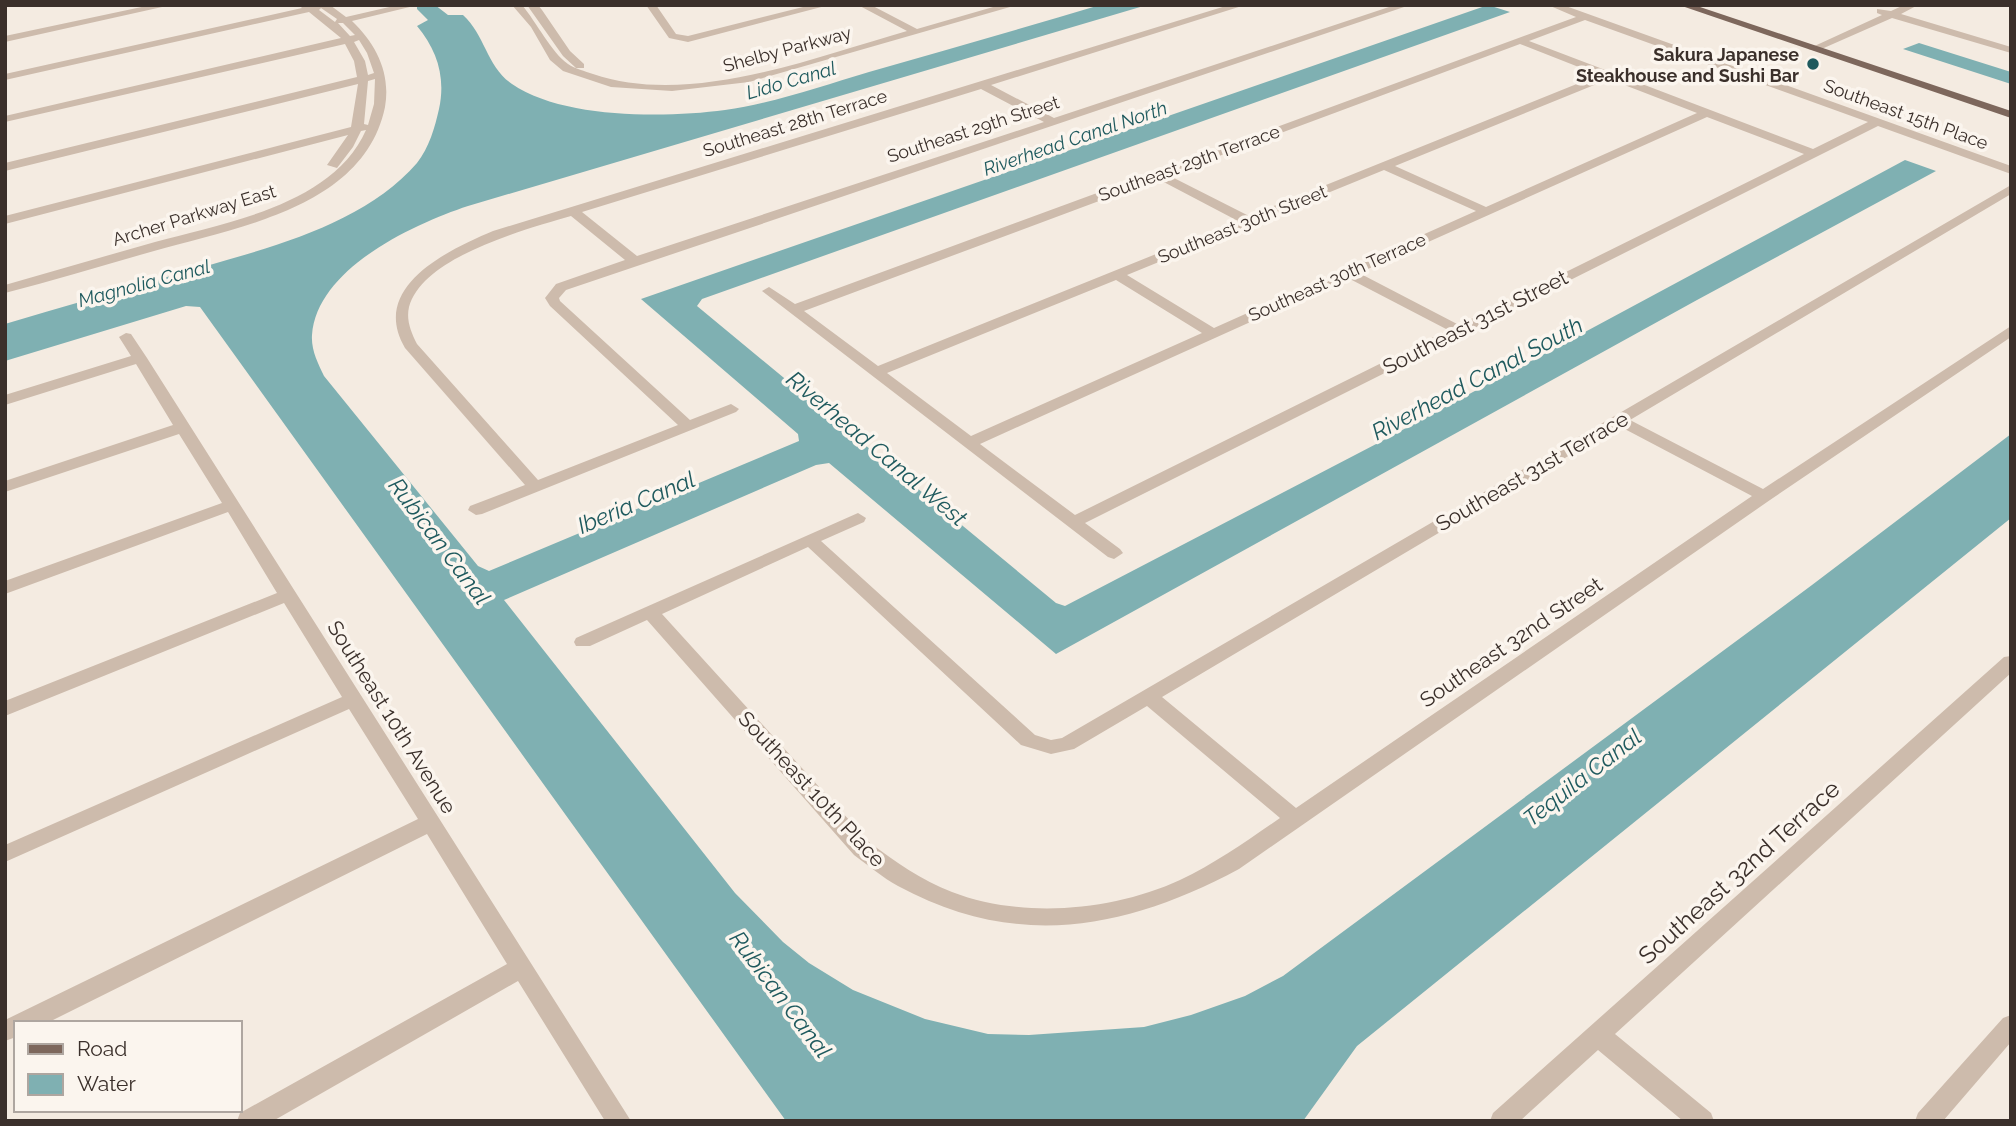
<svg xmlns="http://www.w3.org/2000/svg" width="2016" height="1126" font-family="Raleway,sans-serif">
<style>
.water{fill:#7fb0b2}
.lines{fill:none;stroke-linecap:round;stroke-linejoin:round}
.minor{fill:#cdbbac;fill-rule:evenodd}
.major{fill:#7d675c;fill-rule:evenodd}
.poi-dot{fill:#1f5a5e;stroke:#fbf5ee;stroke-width:2.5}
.labels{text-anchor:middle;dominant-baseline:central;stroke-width:7;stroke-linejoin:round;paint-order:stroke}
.far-street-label{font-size:18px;fill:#3b302b;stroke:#fbf5ee}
.far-poi-label{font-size:18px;font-weight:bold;fill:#3b302b;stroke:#fbf5ee;text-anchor:end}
.far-water-label{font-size:19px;font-style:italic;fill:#1f5a5e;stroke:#fbf5ee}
.street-label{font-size:21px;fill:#3b302b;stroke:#fbf5ee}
.water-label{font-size:23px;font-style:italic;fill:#1f5a5e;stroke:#fbf5ee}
.near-street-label{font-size:24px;fill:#3b302b;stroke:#fbf5ee}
</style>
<rect width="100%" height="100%" fill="#f4ebe1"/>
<path class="water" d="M417,5h18l13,10h15c22,20 24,52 49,69 51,35 153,34 213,26 49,-7 97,-24 144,-38 77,-22 154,-44 231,-67h47l-679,201c-54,18 -151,62 -156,129 -1,15 6,28 12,41l154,190 11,5 310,-130 -1,-7 -157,-135 847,-294 22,7 -808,287 -5,7 359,297 9,3 315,-164 525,-282 31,11 -239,129 -641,354 -227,-191 -13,2 -312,135 231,293 48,49 26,21 44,27 72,29 63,15 41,1 115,-8 47,-12 54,-19 38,-20 529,-391 199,-151v84l-654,528 -54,75h-517l-586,-814 -14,-1 -181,55v-37c56,-17 113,-33 169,-49 79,-23 186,-46 243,-112 12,-15 18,-36 22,-54 7,-32 -2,-59 -22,-83l11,-6 -11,-11z
M1919,43l92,29v12l-108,-35z"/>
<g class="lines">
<path class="minor" d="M151,5h20l-166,37v-6z
M299,5h31l16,12 52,-12h20l-66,16c24,23 39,52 33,86 -21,101 -148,120 -231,144 -50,14 -99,29 -149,42v-8c50,-14 100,-29 150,-43 70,-19 178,-37 211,-112l-5,1 -8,16 -16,21 -10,-3 21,-30 -343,89v-8l346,-89 7,-43 -353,87v-8l352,-86 -3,-16 -9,-17 -340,78v-6l336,-78 -32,-26 -304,68v-6l297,-66zM321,8l16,11 -2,3 -16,-12zM338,23h5l12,12 -5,1zM359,40l8,13 7,20 -6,2 -3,-14 -11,-19zM375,79l-1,25 -6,21 -4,-1 4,-43z
M512,5h10c15,18 29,47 46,59 7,5 17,7 25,10 97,33 219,-16 314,-43l-49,-26h13l46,24 83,-24h17l-268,77 -77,9 -61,-4 -48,-16 -13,-11 -19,-33z
M527,5h11l4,5 28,41 14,13v4h-8l-13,-12z
M646,5h10l20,29 12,2 123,-31h18l-141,37 -19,-4z
M1229,5h16l-254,80 63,33 341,-113h15l-844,285 -7,8 1,3 130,119 41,-16 8,5 -3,3 -254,102 -6,1 -8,-5 2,-4 55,-21 -120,-137c-36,-61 43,-98 88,-117zM981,89l63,33 -407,134 -55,-44zM571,216l54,44 -69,24 -11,14 5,8 128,119 -140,55 -121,-136c-6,-12 -11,-24 -8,-37 14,-51 118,-78 162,-91z
M1548,5h15l448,161v8l-133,-48 -793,397 35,26 3,4 -9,6 -6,-2 -346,-266 7,-4 26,17 781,-287zM1585,20l283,102 -55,27 -284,-108zM1520,44l79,31 -350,141 -81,-41zM1609,79l88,34 -211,94 -91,-41zM1707,117l97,37 -345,171 -100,-52zM1384,170l92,41 -262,117 -87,-53zM1158,179l80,42 -360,145 -74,-55zM1348,278l100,52 -373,185 -95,-71zM1116,280l86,53 -231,103 -84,-63z
M1904,5h14l-17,9 110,33v6l-119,-35 -75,33 -9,-2 74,-34 -5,-2v-4l14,2z
M2011,185v9l-381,226 133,69 248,-163v11l-241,163 -531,369c-114,61 -223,81 -341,17 -15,-8 -30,-21 -44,-31l-207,-235 -57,26h-14l-2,-4 2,-4 282,-125 8,5 -2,4 -43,19 214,194 16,5 11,-2zM1619,426l133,70 -456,312 -134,-111zM808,547l213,198 30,9 23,-5 73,-43 133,112c-32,22 -64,45 -100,62 -67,31 -158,39 -228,12 -31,-12 -56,-30 -82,-49l-208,-229z
M126,333l5,1 16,24 484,763h-26l-87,-140 -245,140h-36l3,-8 267,-149 -80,-130 -380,189h-31v14l-11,4v-21l413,-201 -69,-110 -344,153v-17l337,-148 -58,-94 -279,113v-15l272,-108 -49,-81 -223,82v-13l217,-78 -43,-69 -174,58v-11l168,-56 -37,-61 -131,41v-10l126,-39 -12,-19z
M2011,656v17l-396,361 96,79 3,8h-31l-85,-71 -78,71h-30l3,-8 511,-456z
M2011,1015v27l-68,79h-28l3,-8 85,-95z"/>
<path class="major" d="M1679,5h15l317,106v7z"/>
</g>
<circle class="poi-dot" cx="1813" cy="64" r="7"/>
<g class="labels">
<g class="far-street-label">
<text transform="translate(787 49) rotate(-15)">Shelby Parkway</text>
<text transform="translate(1906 114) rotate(20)">Southeast 15th Place</text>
<text transform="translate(795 123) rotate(-17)">Southeast 28th Terrace</text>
<text transform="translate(973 129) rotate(-18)">Southeast 29th Street</text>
<text transform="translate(1189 163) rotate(-20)">Southeast 29th Terrace</text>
<text transform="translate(194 215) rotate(-17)">Archer Parkway East</text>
<text transform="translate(1242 224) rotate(-22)">Southeast 30th Street</text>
<text transform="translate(1337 277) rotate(-24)">Southeast 30th Terrace</text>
</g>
<g class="far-poi-label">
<text x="1799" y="54">Sakura Japanese<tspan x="1799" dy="21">Steakhouse and Sushi Bar</tspan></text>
</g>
<g class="far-water-label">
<text transform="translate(791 80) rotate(-16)">Lido Canal</text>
<text transform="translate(1075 138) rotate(-19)">Riverhead Canal North</text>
<text transform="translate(144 283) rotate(-15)">Magnolia Canal</text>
</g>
<g class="street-label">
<text transform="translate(1475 322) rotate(-27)">Southeast 31st Street</text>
<text transform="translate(1532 471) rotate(-30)">Southeast 31st Terrace</text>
<text transform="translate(1511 642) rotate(-34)">Southeast 32nd Street</text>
<text transform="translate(392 717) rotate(58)">Southeast 10th Avenue</text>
<text transform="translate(812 789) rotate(47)">Southeast 10th Place</text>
</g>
<g class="water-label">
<text transform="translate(1477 378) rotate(-28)">Riverhead Canal South</text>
<text transform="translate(877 448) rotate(40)">Riverhead Canal West</text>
<text transform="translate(636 502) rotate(-23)">Iberia Canal</text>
<text transform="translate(440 541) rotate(53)">Rubican Canal</text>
<text transform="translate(1582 777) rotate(-38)">Tequila Canal</text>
<text transform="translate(781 994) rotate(53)">Rubican Canal</text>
</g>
<g class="near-street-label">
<text transform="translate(1739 872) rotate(-42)">Southeast 32nd Terrace</text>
</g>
</g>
<rect width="2016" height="1126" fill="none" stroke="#3b302b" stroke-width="14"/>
<rect x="14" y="1021" width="228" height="91" fill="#fbf5ee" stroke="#aea6a0" stroke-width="2"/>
<rect x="28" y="1044" width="35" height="10" fill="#7d675c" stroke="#aea6a0" stroke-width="2"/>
<text x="77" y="1056" font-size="21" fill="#3b302b">Road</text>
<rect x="28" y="1074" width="35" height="21" fill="#7fb0b2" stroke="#aea6a0" stroke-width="2"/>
<text x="77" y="1091" font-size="21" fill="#3b302b">Water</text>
</svg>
